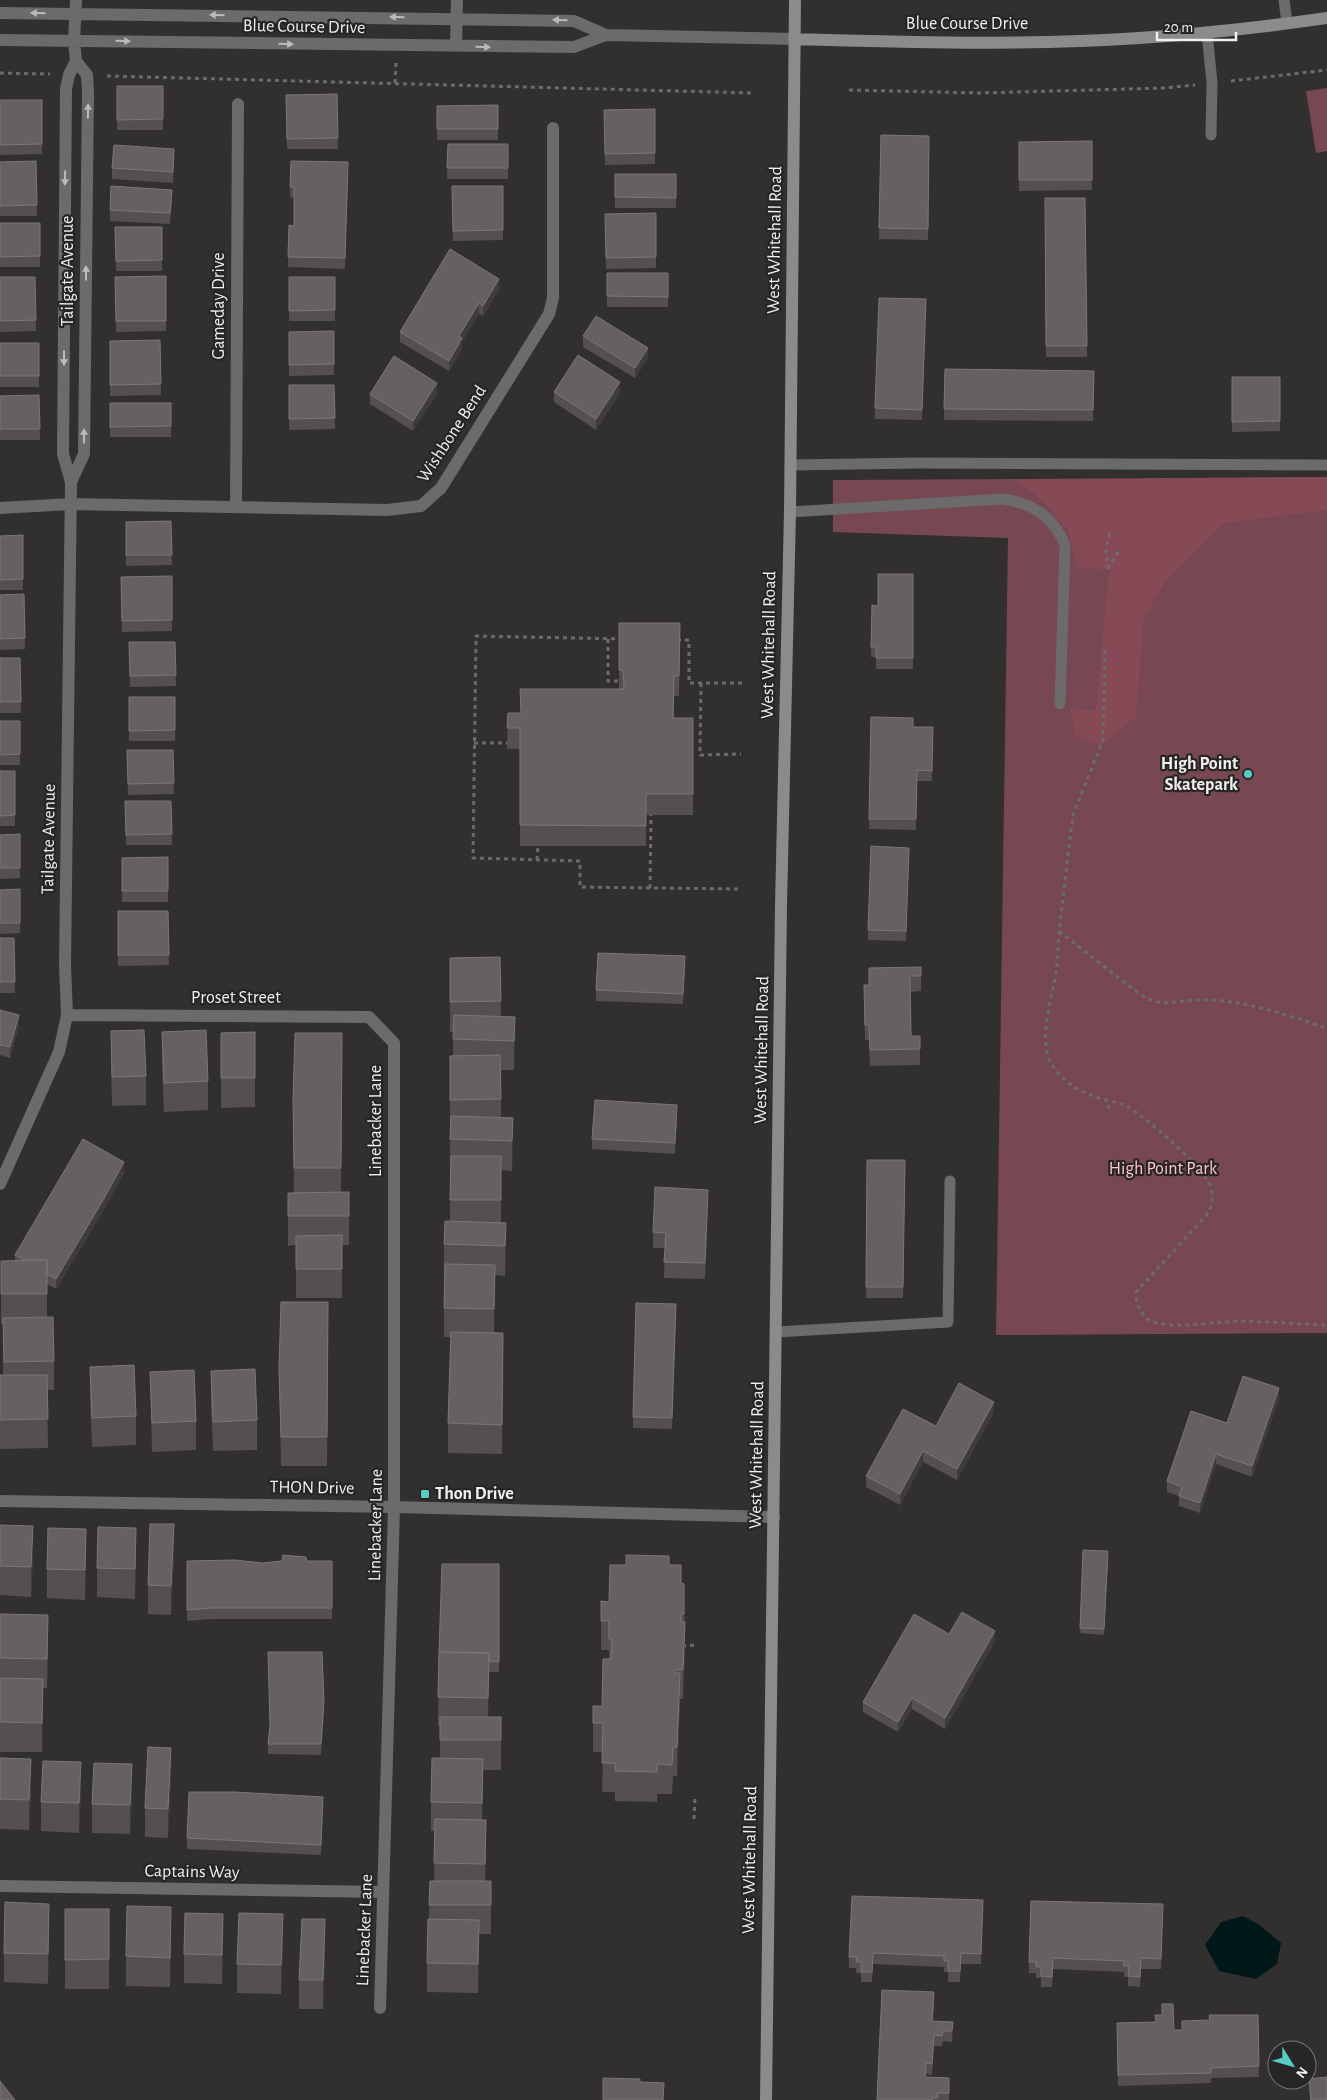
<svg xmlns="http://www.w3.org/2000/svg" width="1327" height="2100" font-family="'Alegreya Sans',sans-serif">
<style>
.green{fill:#774851}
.forest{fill:#854a56}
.water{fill:#001817}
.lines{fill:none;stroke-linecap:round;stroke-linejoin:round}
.path{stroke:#6c6a6a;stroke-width:3;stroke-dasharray:4 4;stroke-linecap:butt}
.service{stroke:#6c6a6a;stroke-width:11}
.minor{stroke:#6c6a6a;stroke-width:12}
.secondary{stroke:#8d8a8b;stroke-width:12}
.wall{fill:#545050}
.shaded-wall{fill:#3f3c3c}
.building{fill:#656161;stroke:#7b7777}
.oneway{fill:#bcbaba}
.poi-dot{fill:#55cdc6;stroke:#282525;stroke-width:2}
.labels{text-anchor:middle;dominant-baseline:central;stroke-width:4.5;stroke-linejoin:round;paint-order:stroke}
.street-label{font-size:18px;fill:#f1efef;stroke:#282525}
.poi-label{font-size:18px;font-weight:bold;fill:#f1efef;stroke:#282525;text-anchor:end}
.park-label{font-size:18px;fill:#fec4ce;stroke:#282525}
</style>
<rect width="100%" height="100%" fill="#322f2f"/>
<path class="green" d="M1327,88v63l-11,2 -10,-62z
M1327,477v856l-331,2 12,-797 -175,-6v-52z"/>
<path class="forest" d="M1327,477v33l-102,13 -60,59 -21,37 -8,98 -36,29 -25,-10 -5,-28 26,2 13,-140 -32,-3 -8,-35 -28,-33 -25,-19z"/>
<path class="water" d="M1243,1916l15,8 23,19 -4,21 -21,15 -37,-8 -14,-26 16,-23z"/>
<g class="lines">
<path class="path" d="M0,73l50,1
M107,76l646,17
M1231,81l96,-11
M395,83l1,-20
M849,90l130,3 186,-5 30,-3
M1108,569l-2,-19 4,-18
M1108,569l11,-19
M608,639v42h11
M623,639l-147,-3 -3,222 107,3v26l159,2
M677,640h12v43h53
M1105,650l-2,90 -30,75 -14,116 79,62c22,15 35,8 59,7 43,-2 89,15 130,28
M701,683l-1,72 41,-1
M474,743h34
M537,860l1,-14
M650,888l1,-73
M1059,931c-1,14 -1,28 -3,42 -4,26 -18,65 -5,90 12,21 33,31 55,37 8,2 16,3 22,7 18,10 75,60 82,78 4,13 3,21 -5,32l-69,75c-1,11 5,24 15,29 20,9 68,0 92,0 28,1 56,3 84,4
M1108,1109l2,-8
M682,1646l16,-1
M694,1819l1,-21"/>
<path class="service" d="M1284,0l3,23
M1207,32l5,51 -1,52
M790,465l129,-2 408,2
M790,512l212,-13c30,4 51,17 63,46l-5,159
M776,1332l172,-10 2,-141"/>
<path class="minor" d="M0,13l574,8 32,14 188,4
M0,40l574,7 32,-12
M456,46l1,-46
M71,482l13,-28 4,-362 -1,-17 -11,-14
M236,507l2,-403
M0,508l70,-4 317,6 34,-4 20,-18 108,-174 4,-16v-170
M67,1015l302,2 25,26v464l-14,501
M0,1184l59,-132 8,-37 -2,-50 6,-483 -8,-28 3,-365 3,-14 7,-14 -2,-20 2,-41
M0,1501l394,6 380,10
M0,1886l383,6"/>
<path class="secondary" d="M794,39c115,3 230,7 345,-1 63,-4 126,-11 188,-20
M766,2100l15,-1194 9,-394 5,-512"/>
</g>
<path class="wall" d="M117,86h46v44h-46z
M337,94l1,55h-51l-1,-54z
M0,100h42v54l-42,1z
M498,105v35h-61v-34z
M655,109v55l-50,1 -1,-55z
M881,135l48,1 -1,104 -49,-1z
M1092,141v49l-73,1v-11z
M448,144h60v35h-61z
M174,159l-1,24 -61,-4v-11z
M36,161l1,55h-37v-54z
M291,161l57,12 -3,96 -57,-2 1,-42 5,1v-28l-4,-1z
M615,174l61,24v10h-61z
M452,186h51v54l-50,1z
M1045,198h40l2,159h-41z
M172,201l-2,23 -60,-3v-11z
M656,213v55l-50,1 -1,-55z
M0,223h40v44h-40z
M115,227h47v44h-46z
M607,273h61v34h-61z
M166,276v55l-50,1 -1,-55z
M0,277h35l1,54 -36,1z
M289,277h46v44h-46z
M499,290l-16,26 -4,-2 -17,28v7l-13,22 -49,-29v-10z
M926,299l-4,121 -47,-1v-11z
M334,331v44l-45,1v-44z
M583,336l65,22 -13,20 -52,-31z
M160,340l1,55 -51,1v-55z
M0,343h39v44h-39z
M945,369l149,2 -1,50 -149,-1z
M1232,377h48v54l-48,1z
M289,385h45l1,44 -46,1z
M554,392l66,1 -24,37 -42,-28z
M370,394h67l-24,37 -43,-27z
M39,395l1,45h-40v-44z
M171,403v34h-61v-10z
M171,521l1,44 -46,1v-44z
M23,535v55h-23v-54z
M913,574v95h-37v-12h-5l1,-52 6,1z
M172,576v55l-50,1 -1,-55z
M24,594l1,55 -25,1v-55z
M619,623h61l-1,73h-5v22h19v97h-47v31h-126v-97h-13l1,-36h12l99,-24z
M129,642h46l1,44 -46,1z
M0,658h20l1,55h-21z
M129,697h46v44h-46z
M871,717l42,10h20l-1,54h-15l-1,49 -47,-1z
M0,721h20v44h-20z
M127,750h46l1,44 -46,1z
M0,771h15v55h-15z
M125,801h46l1,44h-46z
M20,834v44l-20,1v-44z
M168,857v45h-46v-44z
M909,858l-3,83 -38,-1v-10z
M20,889v44l-20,1v-44z
M118,911h50l1,54 -51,1z
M0,938h14l1,55h-15z
M500,957l1,60h14l-1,53h-13v47l12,1 -1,53 -11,-1v53l5,29 -1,24 -10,-1 -1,58h9l-1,121 -54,-1v-30l3,-86h-7v-93l6,-23v-165h3v-24h-3v-74z
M685,966l-2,38 -87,-3v-11z
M921,967v24l-11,1 1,44 9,13v16l-50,1 -1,-26h-4l-1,-39 5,-16z
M0,1010l19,16 -9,32 -10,-3z
M111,1031l35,45v29l-34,1 -1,-45z
M162,1032l46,49v29l-44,2 -2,-51z
M255,1032v75l-34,1v-75z
M342,1033l-1,159h8v53h-7v53h-46v-53l-8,1v-53h6l-1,-93z
M677,1116l-2,38 -83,-5v-10z
M867,1160h38l-2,138h-37z
M124,1173l-22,40 -46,76 -9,-5v33l7,44v29h-7l1,58 -48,1v-74h3v-51h-2v-63h14v-6z
M708,1206l-3,73 -41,-1 1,-30h-12v-16z
M328,1302l-1,164h-46l-2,-96z
M676,1304l-4,125 -39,-1v-11z
M90,1367l46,49v29l-44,2 -2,-51z
M211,1371l46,49v30l-44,1 -2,-50z
M150,1372l46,49v29l-44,2z
M1279,1399l-27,78 -36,-13 -16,49 -21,-7v-10l-12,-4v-11l60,-58z
M994,1412l-37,68 -34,-18 -23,43 -34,-18v-11l70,-50z
M0,1525l33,30 -2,42 -31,-2z
M1083,1550l25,7 -4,78 -24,-2z
M174,1554l-3,61 -23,-1v-29z
M136,1557l-1,42 -38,-2v-29z
M86,1558l-1,42 -38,-2v-29z
M187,1561l75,2 70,-2v58h-121l-24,2z
M669,1565l12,18 3,1 1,67 -2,48h-3l-3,77h-4l-1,18h-15v8l-42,-1v-9h-13l1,-40h-10v-46h9l7,-47v-9h-8v-49l8,1z
M0,1614l48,30 -1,44h-4l-1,64h-42z
M949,1634l46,7 -50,88 -33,-20 -14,23 -35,-20v-10z
M439,1652l60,10v10h-10l-1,45h13v53h-18l-1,50 4,29 -1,32h6v53h-12l-1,59 -51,-1v-29l2,-44 1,-38h4l1,-50h-4v-29l9,-44v-32h-2z
M324,1712l-3,43 -53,-1v-10z
M0,1758l31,31 -2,41 -29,-1z
M171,1777l-3,61 -23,-1v-29z
M81,1792l-2,41 -38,-2v-29z
M132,1793l-2,41 -38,-1v-29z
M323,1808l-2,47 -134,-6v-11z
M983,1900l-2,64h-20l-1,18h-12v-10h-4v-5l-71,-3 -1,18h-11v-9h-5v-5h-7v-11z
M1163,1904l-2,65h-20l-1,18 -12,-1v-9h-4v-5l-71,-3 -1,18h-11v-9h-5v-5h-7v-11z
M65,1909h44v80h-44z
M49,1933l-1,51 -44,-2v-29z
M171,1936l-1,51 -44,-1v-30z
M223,1943l-1,41 -38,-1v-29z
M283,1944l-2,50 -44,-1v-29z
M325,1949l-2,60h-24v-29z
M934,2003l-1,18 20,1 -1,20 -9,-1 -1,5h-8l-2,29 -6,-1v3l23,12v11h-72z
M1162,2004l12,26h8l27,-10 49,-5 1,62 -48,1v5l-93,3 -1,-63 39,-1 6,-7z
M1309,2079l18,21h-17z"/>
<path class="shaded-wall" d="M174,149v10l-1,24v-11z
M499,279v11l-16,26v-10z
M479,303v11l-17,28v7l-13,22v-10l10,-25z
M648,348v10l-13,20v-10z
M620,382v11l-24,37v-11z
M437,383v11l-24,37v-10z
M19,1015v11l-9,32v-11z
M515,1017v29l-1,24v-29z
M677,1105v11l-2,38v-11z
M513,1118v29l-1,24v-30z
M124,1162v11l-22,40 -46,76v-10z
M708,1190v16l-3,73v-16z
M506,1223v29l-1,24v-30z
M495,1265v29l-1,44v-29z
M1279,1388v11l-27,78v-11z
M994,1402v10l-37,68v-11z
M923,1451v11l-23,43v-11z
M1216,1454v10l-16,49v-10z
M174,1524v30l-3,61v-29z
M33,1526v29l-2,42v-30z
M136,1528v29l-1,42v-30z
M86,1529v29l-1,42v-30z
M48,1615v29l-1,44v-29z
M685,1622v29l-2,48v-29z
M995,1631v10l-50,88v-11z
M680,1673l-1,67 -2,36v-29z
M43,1679v29l-1,44v-29z
M912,1698v11l-14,23v-10z
M324,1701v11l-3,43v-11z
M171,1748v29l-3,61v-29z
M31,1759v30l-2,41v-30z
M483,1759v29l-1,44v-29z
M81,1762v30l-2,41v-30z
M132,1764v29l-2,41v-29z
M323,1797v11l-2,47v-10z
M486,1820v29l-1,45v-30z
M49,1904v29l-1,51v-30z
M171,1907v29l-1,51v-29z
M223,1914v29l-1,41v-29z
M283,1914v30l-2,50v-29z
M325,1919v30l-2,60v-29z
M479,1920v29l-1,44v-29z"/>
<path class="building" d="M117,86h46v33l-46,1z
M337,94l1,44 -51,1 -1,-44z
M0,100h42v44l-42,1z
M498,105v24h-61v-23z
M655,109v44l-50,1 -1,-44z
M881,135l48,1 -1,93 -49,-1z
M1092,141v39h-73v-38z
M448,144h60v24h-61z
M114,145l60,4 -1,23 -61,-4z
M36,161l1,44 -37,1v-44z
M291,161l57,1 -3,96 -57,-1 1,-32 5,1v-39h-4z
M615,174h61v24l-61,-1z
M111,186l61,4 -2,23 -60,-3z
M452,186h51v44l-50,1z
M1045,198h40l2,148h-41z
M656,213v44l-50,1 -1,-44z
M0,223h40v33l-40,1z
M115,227h47v33l-46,1z
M450,249l49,30 -16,27 -4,-3 -20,33 3,2 -13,23 -49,-29z
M607,273h61v24l-61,-1z
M166,276v45h-50l-1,-44z
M0,277h35l1,43 -36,1z
M289,277h46v33l-46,1z
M879,298l47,1 -4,111 -47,-2z
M596,316l52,32 -13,20 -52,-32z
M334,331v33l-45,1v-33z
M160,340l1,44 -51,1v-44z
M0,343h39v33h-39z
M578,355l42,27 -24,37 -42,-27z
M394,356l43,27 -24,38 -43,-27z
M945,369l149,2 -1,39 -149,-1z
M1232,377h48v44l-48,1z
M289,385h45l1,33 -46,1z
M39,395l1,34h-40v-33z
M110,403h61v23l-61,1z
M171,521l1,34h-46v-33z
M23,535v44l-23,1v-44z
M878,574h35v84h-37v-11h-5l1,-42 6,1z
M172,576v44l-50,1 -1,-44z
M24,594l1,44 -25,1v-44z
M619,623h61l-1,53h-5l-1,42h20v76h-47v32l-126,-1v-97h-13l1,-15h13l-1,-24h104l-1,-19h-4z
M129,642h46l1,33 -46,1z
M0,658h20l1,44h-21z
M129,697h46v33l-46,1z
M871,717l42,1v9h20l-1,44 -15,-1 -1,49h-47z
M0,721h20v33l-20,1z
M127,750h46l1,33 -46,1z
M0,771h15v44l-15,1z
M125,801h46l1,33 -46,1z
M20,834v34h-20v-33z
M871,846l38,2 -3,83 -38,-1z
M168,857v34h-46v-33z
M20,889v34h-20v-33z
M118,911h50l1,44h-51z
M0,938h14l1,44h-15z
M598,953l87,3 -2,38 -87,-4z
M500,957l1,44 -51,1v-44z
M921,967v9h-11l1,60h9v13l-50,1 -1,-25h-4l-1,-40h5v-17z
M0,1010l19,5 -9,32 -10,-2z
M454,1015l61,2 -1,24 -61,-2z
M144,1030l2,46 -34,1 -1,-46z
M206,1030l2,51 -44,2 -2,-51z
M255,1032v46h-34v-45z
M295,1033h47l-1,135h-47l-1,-68z
M500,1055l1,44 -51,1v-44z
M595,1100l82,5 -2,38 -83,-4z
M451,1116l62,2 -1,23 -62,-2z
M83,1139l41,23 -22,40 -46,77 -9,-5v-14h-23l-9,-5z
M451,1156h50v44h-51z
M867,1160h38l-2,127h-37z
M655,1187l53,3 -3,73 -41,-1 2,-29 -13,-1z
M349,1192v24h-61v-23z
M445,1221l61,2 -1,23 -61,-2z
M342,1235v34h-46v-33z
M47,1260v34h-46v-33z
M445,1264l50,1 -1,44 -50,-1z
M281,1302h47l-1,135h-46l-2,-67z
M636,1303l40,1 -4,114 -39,-1z
M53,1317l1,44 -50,1 -1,-44z
M451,1332l52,1 -1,92 -54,-2z
M134,1365l2,51 -44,2 -2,-51z
M255,1369l2,51 -44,2 -2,-51z
M194,1370l2,51 -44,2 -2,-51z
M0,1375h47l1,44 -48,1z
M1243,1376l36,12 -27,78 -36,-12 -16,49 -21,-7 3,-9 -15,-6 24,-70 36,12z
M959,1383l35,19 -37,67 -34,-18 -23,43 -34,-18 37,-67 33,17z
M150,1524h24l-3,62 -23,-1z
M0,1525l33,1 -2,41 -31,-1z
M98,1527l38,1 -1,41 -38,-1z
M48,1528l38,1 -1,41 -38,-1z
M1083,1550l25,1 -4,78 -24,-1z
M283,1555l23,2 1,4h25v47h-121l-24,2v-49l48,-1 27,3 20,-2z
M626,1555l43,1v9h12v18l3,1v30h-3v8h4l-2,48h-8v3h5l-3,74h-4l-1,18 -15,-1v8l-42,-1v-8h-13l1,-40h-10v-17h9l1,-47h8l1,-20h-3v-18h-8v-20l8,1 1,-37h16z
M442,1564h57v98l-10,-1v-8l-50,-1z
M962,1612l33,19 -50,87 -33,-20 -14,24 -35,-20 51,-88 35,20z
M0,1614l48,1 -1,44 -47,-1z
M268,1652h54l2,49 -3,43h-53l2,-19z
M439,1652l50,1 -1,45 -50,-1z
M0,1678l43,1 -1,44 -42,-1z
M440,1717h61v23h-61z
M148,1747l23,1 -3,61 -23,-1z
M0,1758l31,1 -2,41 -29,-1z
M432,1758l51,1 -1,44 -51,-1z
M43,1761l38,1 -2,41 -38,-1z
M94,1763l38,1 -2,41 -38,-1z
M189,1792h45l89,5 -2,48 -134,-7z
M435,1819l51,1 -1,44 -51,-1z
M430,1881h61v24h-62z
M852,1896l131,4 -2,54 -20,-1 -1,18h-12v-10h-4v-5l-71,-3 -1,19h-11v-10h-5l1,-5h-8z
M1031,1901l132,3 -2,55 -20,-1 -1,19 -12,-1 1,-10h-5v-5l-71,-3 -1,19 -11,-1v-9h-5v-5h-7z
M5,1902l44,2 -1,50 -44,-1z
M127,1906l44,1 -1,51 -44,-2z
M65,1909h44v50l-44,1z
M185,1913l38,1 -1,41 -38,-1z
M239,1913l44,1 -2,51 -44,-1z
M302,1919h23l-2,61h-24z
M428,1919l51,1 -1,44 -51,-1z
M882,1990l52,2 -2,29 21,1 -1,9h-9l-1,5 -8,-1 -2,29 -6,-1 -1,14 24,1v15h-11l-1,5h-5v2h-55z
M1162,2004h11l1,26h8v-9l28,-1 -1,-5h49l1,51 -48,2v5l-93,2 -1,-52 39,-1 -1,-7h7z
M1327,2077v23h-16l-2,-21z
M603,2078l37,1v3l24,1 -1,17h-60z
M0,2081l15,19h-15z"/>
<defs><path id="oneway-solid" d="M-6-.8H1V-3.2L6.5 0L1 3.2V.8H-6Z" transform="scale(1.25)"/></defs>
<g class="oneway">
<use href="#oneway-solid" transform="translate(38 13) rotate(-179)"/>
<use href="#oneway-solid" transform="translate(217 15) rotate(-179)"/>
<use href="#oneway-solid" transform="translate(397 17) rotate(-179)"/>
<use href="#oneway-solid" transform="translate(560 20) rotate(-179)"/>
<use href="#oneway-solid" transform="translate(123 41) rotate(1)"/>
<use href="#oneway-solid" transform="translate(286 44) rotate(1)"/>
<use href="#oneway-solid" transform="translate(483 47) rotate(1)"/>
<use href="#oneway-solid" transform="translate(88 111) rotate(-89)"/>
<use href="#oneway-solid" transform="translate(65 178) rotate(91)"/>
<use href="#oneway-solid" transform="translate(86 273) rotate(-90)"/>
<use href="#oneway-solid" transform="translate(64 358) rotate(90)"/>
<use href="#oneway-solid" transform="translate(84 436) rotate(-89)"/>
</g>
<g class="poi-dot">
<circle cx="1248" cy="774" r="5"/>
<rect x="420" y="1489" width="10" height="10" rx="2.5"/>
</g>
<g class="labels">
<g class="street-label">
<text x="967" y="24">Blue Course Drive</text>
<text transform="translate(304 27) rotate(1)">Blue Course Drive</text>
<text transform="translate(775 240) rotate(-89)">West Whitehall Road</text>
<text transform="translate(68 271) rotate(-90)">Tailgate Avenue</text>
<text transform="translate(219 306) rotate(-90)">Gameday Drive</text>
<text transform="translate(452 434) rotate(-57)">Wishbone Bend</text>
<text transform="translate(769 645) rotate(-89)">West Whitehall Road</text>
<text transform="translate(49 839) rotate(-89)">Tailgate Avenue</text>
<text x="236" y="998">Proset Street</text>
<text transform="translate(762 1050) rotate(-89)">West Whitehall Road</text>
<text transform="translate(376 1121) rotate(-90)">Linebacker Lane</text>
<text transform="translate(757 1455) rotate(-89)">West Whitehall Road</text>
<text transform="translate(312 1488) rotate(1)">THON Drive</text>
<text transform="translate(376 1525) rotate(-89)">Linebacker Lane</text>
<text transform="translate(750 1860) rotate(-89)">West Whitehall Road</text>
<text transform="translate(192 1872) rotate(1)">Captains Way</text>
<text transform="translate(365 1930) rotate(-88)">Linebacker Lane</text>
</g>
<g class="poi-label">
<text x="1238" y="764">High Point<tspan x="1238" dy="21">Skatepark</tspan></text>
<text x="435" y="1494" text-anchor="start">Thon Drive</text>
</g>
<g class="park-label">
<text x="1163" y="1169">High Point Park</text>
</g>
</g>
<g transform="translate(1292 2065) rotate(127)"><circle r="24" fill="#282525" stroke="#787676"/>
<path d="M0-4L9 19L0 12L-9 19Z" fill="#55cdc6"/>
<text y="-8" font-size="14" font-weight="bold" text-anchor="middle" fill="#f1efef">N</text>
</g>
<path d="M1157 32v8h79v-8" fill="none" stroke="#f1efef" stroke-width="2.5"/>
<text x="1164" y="32" font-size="15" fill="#f1efef" stroke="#282525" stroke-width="4" paint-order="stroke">20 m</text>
</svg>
